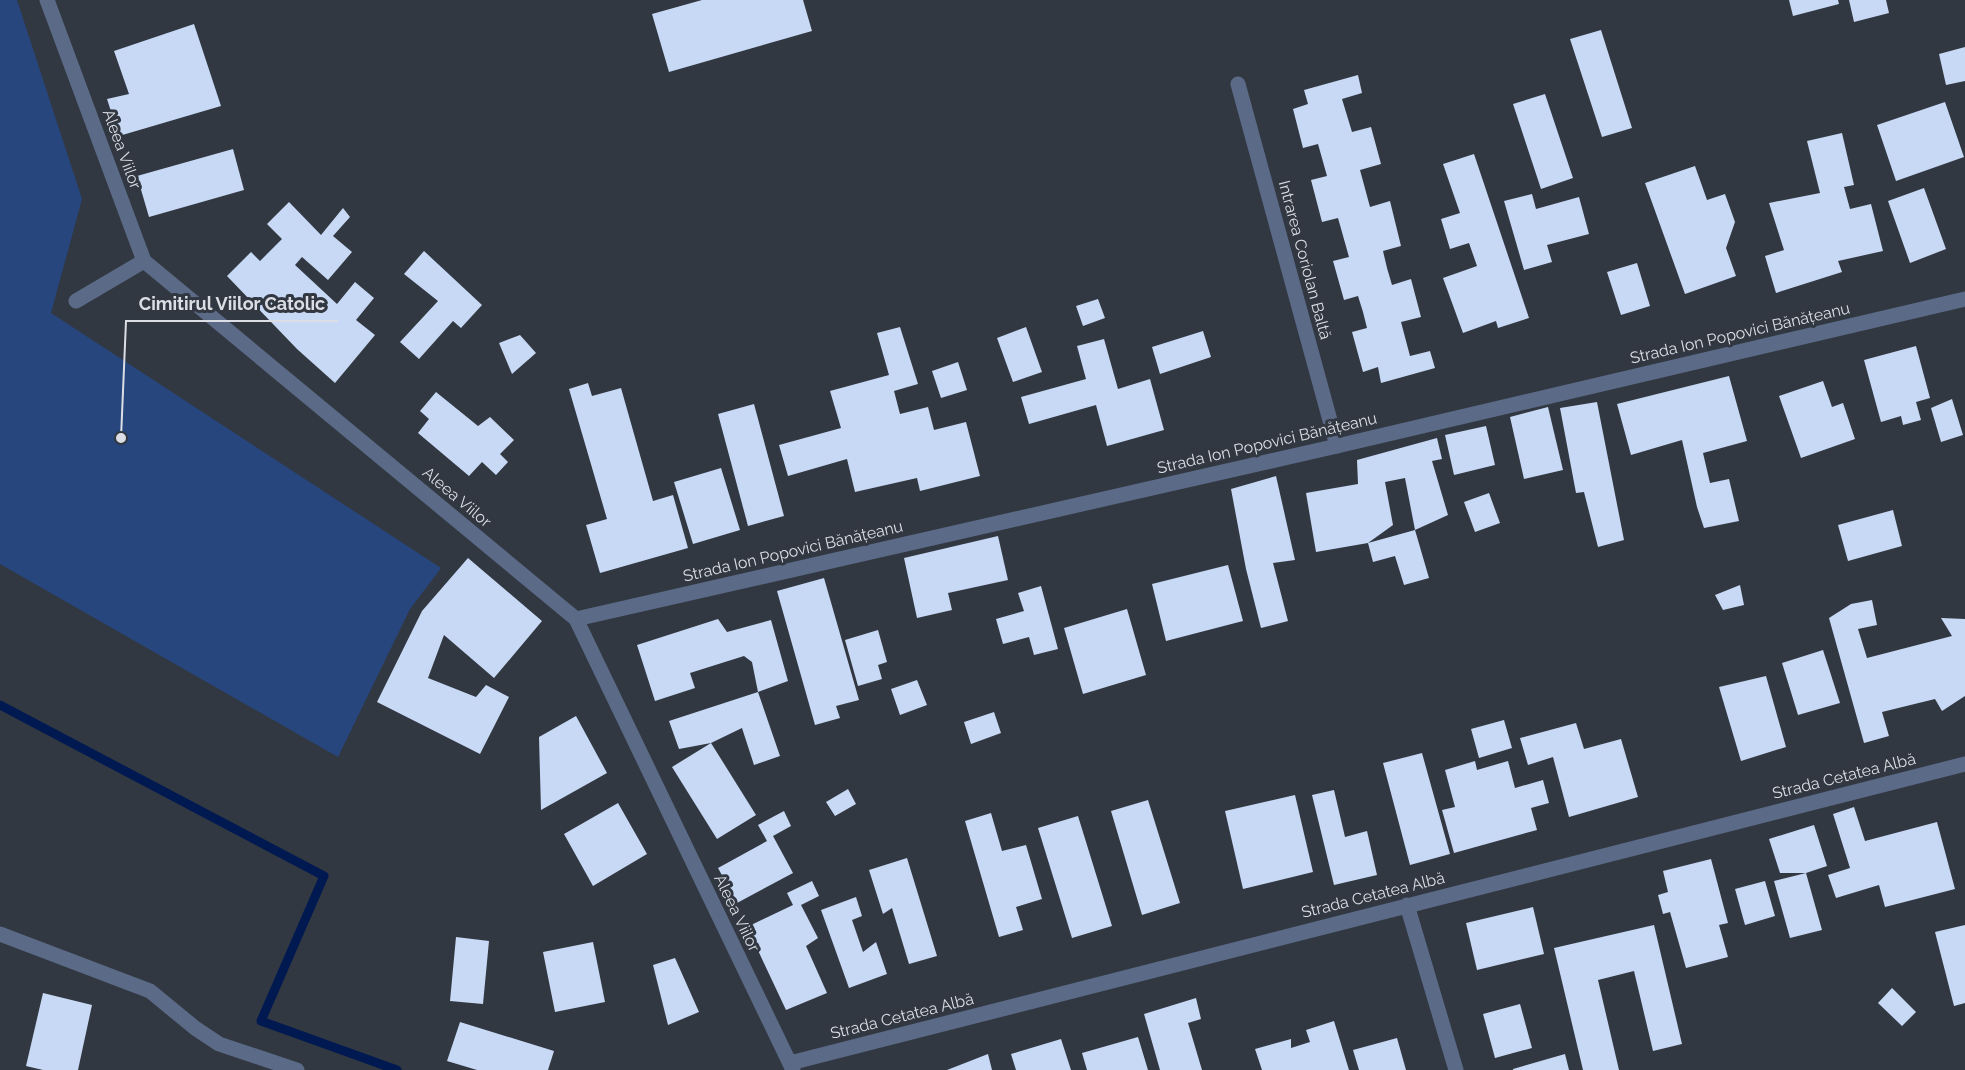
<svg xmlns="http://www.w3.org/2000/svg" width="1965" height="1070" font-family="Raleway,sans-serif">
<style>
.green{fill:#27467d}
.lines{fill:none;stroke-linecap:round;stroke-linejoin:round}
.stream{stroke:#001a51;stroke-width:9}
.building{fill:#c8d9f5}
.service{stroke:#5b6b87;stroke-width:15}
.minor{stroke:#5b6b87;stroke-width:15}
.labels{text-anchor:middle;dominant-baseline:central;stroke-width:6;stroke-linejoin:round;paint-order:stroke}
.street-label{font-size:16px;fill:#dbdfe5;stroke:#323842}
.leader{fill:none;stroke:#dbdfe5;stroke-width:2}
.callout-dot{fill:#dbdfe5;stroke:#323842;stroke-width:2}
.callout-label{font-size:18px;text-anchor:middle;font-weight:bold;fill:#dbdfe5;stroke:#323842;stroke-width:6;stroke-linejoin:round;paint-order:stroke}
</style>
<rect width="100%" height="100%" fill="#323842"/>
<path class="green" d="M0,0h17l65,199 -31,114 390,255 -31,41 -72,148 -338,-193z"/>
<g class="lines">
<path class="stream" d="M0,705l324,171 -63,145 136,49"/>
</g>
<path class="building" d="M702,0h101l9,31 -143,41 -17,-58z
M1789,0h49l1,4 -46,12z
M1849,0h37l3,13 -35,9z
M194,24l27,82 -102,30 -12,-37 22,-5 -15,-43z
M1601,30l31,98 -30,9 -32,-98z
M1965,47v34l-19,4 -7,-31z
M1358,75l4,18 -20,6 10,33 19,-5 10,37 -21,6 10,37 20,-6 11,45 -18,5 4,17 5,17 19,-6 10,38 -20,5 9,34 20,-5 5,17 -54,15 -3,-16 -15,5 -11,-40 15,-4 -4,-16 -5,-16 -14,4 -11,-39 16,-4 -11,-39 -16,4 -11,-42 16,-4 -9,-32 -15,4 -10,-39 15,-5 -4,-14z
M1545,94l28,84 -32,11 -28,-85z
M1945,102l19,55 -68,24 -19,-56z
M1842,133l12,52 -10,2 6,22 21,-5 12,47 -45,10 4,11 -66,21 -11,-37 19,-6 -15,-47 51,-10 -13,-52z
M233,149l11,41 -95,27 -12,-41z
M1474,154l55,164 -31,10 -2,-7 -33,12 -20,-55 34,-12 -8,-23 -19,6 -9,-30 19,-6 -17,-49z
M1695,166l12,34 18,-6 10,28 -9,26 10,28 -51,18 -40,-111z
M1924,188l22,61 -36,14 -22,-62z
M1532,194l4,15 43,-12 10,37 -42,11 5,17 -28,8 -20,-69z
M289,202l32,33 22,-27 7,9 -17,19 19,16 -24,28 -26,-23 -7,8 42,39 18,-22 19,16 -18,22 19,15 -40,48 -38,-34 -70,-73 24,-24 9,9 22,-22 -15,-15z
M424,251l58,54 -21,23 -8,-7 -34,38 -19,-17 38,-41 -34,-27z
M1637,263l13,43 -29,9 -14,-43z
M1098,299l7,19 -22,8 -7,-20z
M900,327l18,57 -24,7 6,23 28,-7 6,23 32,-8 14,54 -60,15 -3,-13 -62,14 -8,-33 -59,17 -9,-31 62,-17 -11,-37 59,-16 -12,-42z
M1026,327l16,45 -29,10 -16,-44z
M1203,331l8,26 -51,17 -8,-27z
M520,335l16,18 -24,21 -13,-31z
M1104,339l14,50 32,-10 14,51 -57,16 -11,-41 -67,19 -8,-27 65,-18 -9,-33z
M1916,346l14,52 -14,4 5,18 -18,5 -2,-9 -20,6 -17,-62z
M958,362l9,28 -26,8 -9,-27z
M1729,376l18,65 -44,12 7,30 19,-4 10,42 -35,7 -7,-21 -15,-67 -51,15 -14,-51z
M1823,381l9,26 11,-4 12,36 -54,19 -22,-62z
M588,383l4,13 29,-8 32,113 20,-6 15,53 -88,25 -14,-48 21,-6 -38,-130z
M436,392l42,34 12,-9 24,23 -14,14 8,8 -12,13 -14,-13 -13,14 -51,-43 11,-14 -9,-8z
M1952,399l11,36 -22,7 -10,-34z
M1597,402l27,138 -26,7 -14,-55 -8,1 -16,-85z
M754,404l30,112 -36,10 -30,-112z
M1548,407l15,63 -39,9 -14,-62z
M1486,426l9,39 -41,10 -9,-40z
M1437,438l5,21 -10,2 16,54 -33,15 -10,-52 -20,4 8,43 -25,18 -52,9 -10,-59 52,-9 -1,-24z
M721,468l19,62 -47,14 -19,-62z
M1276,476l19,84 -22,3 15,58 -27,7 -15,-59 -15,-80z
M1489,493l11,30 -25,9 -11,-30z
M1893,510l9,36 -54,15 -10,-36z
M1415,530l14,48 -25,7 -9,-29 -22,6 -5,-19z
M998,536l10,44 -60,13 4,17 -35,8 -13,-60z
M468,558l74,63 -48,57 -50,-43 -16,43 48,19 10,-12 23,12 -29,57 -103,-52 45,-91z
M1228,565l15,56 -77,20 -14,-57z
M824,578l35,122 -23,6 4,12 -25,7 -38,-134z
M1740,585l4,20 -21,5 -8,-15z
M1041,586l17,63 -24,6 -5,-18 -26,7 -7,-25 28,-8 -6,-18z
M1872,600l5,25 -19,4 9,29 85,-22 -11,-18 24,1v77l-23,15 -7,-12 -53,13 7,24 -25,7 -35,-125 22,-14z
M1127,609l19,66 -63,19 -19,-66z
M718,619l9,13 44,-12 17,61 -30,11 -6,-30 -8,-6 -54,17 5,15 -40,13 -18,-56z
M878,630l9,32 -9,3 4,14 -24,7 -13,-46z
M1823,650l17,53 -42,12 -16,-52z
M1766,676l20,71 -45,14 -22,-74z
M917,680l10,25 -27,10 -9,-26z
M758,692l22,64 -26,9 -12,-37 -31,15 -32,6 -10,-28z
M994,712l7,21 -30,11 -7,-22z
M576,716l31,57 -66,37 -2,-73z
M1504,720l8,28 -33,10 -8,-29z
M1576,723l8,26 37,-10 17,58 -69,20 -16,-60 -25,8 -8,-27z
M711,743l45,72 -39,24 -45,-72z
M1422,753l28,101 -40,11 -27,-102z
M1475,761l2,9 31,-9 7,27 28,-8 6,23 -18,5 6,22 -83,23 -12,-43 13,-3 -10,-37z
M848,789l8,15 -21,12 -9,-14z
M1334,790l11,47 22,-6 10,44 -43,10 -22,-90z
M1295,795l18,77 -70,17 -18,-78z
M1148,800l32,103 -38,12 -31,-104z
M618,803l29,51 -54,32 -29,-52z
M1854,807l11,34 72,-19 18,67 -70,18 -6,-22 -43,13 -8,-23 22,-7 -17,-54z
M784,811l7,15 -18,10 20,37 -56,30 -19,-35 49,-27 -9,-16z
M991,813l11,38 24,-6 16,54 -26,8 7,23 -24,7 -34,-116z
M1078,816l34,110 -40,12 -34,-110z
M1814,825l13,41 -21,7 16,57 -32,8 -16,-57 32,-8h-26l-11,-34z
M907,858l30,98 -28,8 -17,-56 -9,6 -14,-44z
M1711,859l17,64 -9,2 9,32 -42,11 -16,-56 -7,2 -5,-19 10,-3 -5,-21z
M812,881l7,15 -18,9 17,33 -12,8 21,47 -41,17 -39,-83 46,-22 -6,-12z
M1765,881l10,35 -30,9 -10,-36z
M856,897l6,19 -10,4 11,32 13,-10 11,32 -38,14 -28,-78z
M1533,907l11,47 -67,16 -11,-47z
M1654,925l28,119 -29,7 -19,-80 -36,9 21,90h-36l-29,-122z
M1965,925v78l-11,3 -19,-74z
M456,937l33,4 -6,63 -33,-3z
M593,942l12,60 -50,10 -12,-60z
M675,958l24,54 -31,13 -15,-60z
M1892,988l24,24 -14,14 -24,-23z
M43,993l49,12 -14,65h-35l-17,-4z
M1196,998l5,21 -13,4 14,47h-42l-16,-56z
M1520,1004l12,44 -37,10 -12,-44z
M1334,1021l15,49h-87l-7,-21 36,-10v9l19,-6 -4,-12z
M460,1022l94,29 -6,19h-71l-30,-9z
M1138,1037l10,33h-61l-5,-17z
M1397,1038l9,32h-47l-6,-20z
M1061,1039l10,31h-55l-5,-16z
M988,1054l4,16h-45z
M1565,1054l4,16h-56v-1z"/>
<g class="lines">
<path class="service" d="M1238,84l99,362
M76,301l68,-40"/>
<path class="minor" d="M47,0l97,261 432,358 217,451
M576,619l761,-173 628,-147
M1407,905l49,165
M0,934l150,57 45,37 24,16 78,26
M790,1063l1175,-299"/>
</g>
<g class="labels">
<g class="street-label">
<text transform="translate(122 149) rotate(70)">Aleea Viilor</text>
<text transform="translate(1305 260) rotate(75)">Intrarea Coriolan Baltă</text>
<text transform="translate(1740 333) rotate(-13)">Strada Ion Popovici Bănățeanu</text>
<text transform="translate(1267 443) rotate(-13)">Strada Ion Popovici Bănățeanu</text>
<text transform="translate(457 497) rotate(40)">Aleea Viilor</text>
<text transform="translate(793 551) rotate(-13)">Strada Ion Popovici Bănățeanu</text>
<text transform="translate(1844 776) rotate(-14)">Strada Cetatea Albă</text>
<text transform="translate(1373 895) rotate(-14)">Strada Cetatea Albă</text>
<text transform="translate(737 913) rotate(64)">Aleea Viilor</text>
<text transform="translate(902 1016) rotate(-14)">Strada Cetatea Albă</text>
</g>
</g>
<path class="leader" d="M121 438L126 321H338"/>
<circle class="callout-dot" cx="121" cy="438" r="6"/>
<g class="callout-label">
<text x="232" y="310">Cimitirul Viilor Catolic</text>
</g>
</svg>
